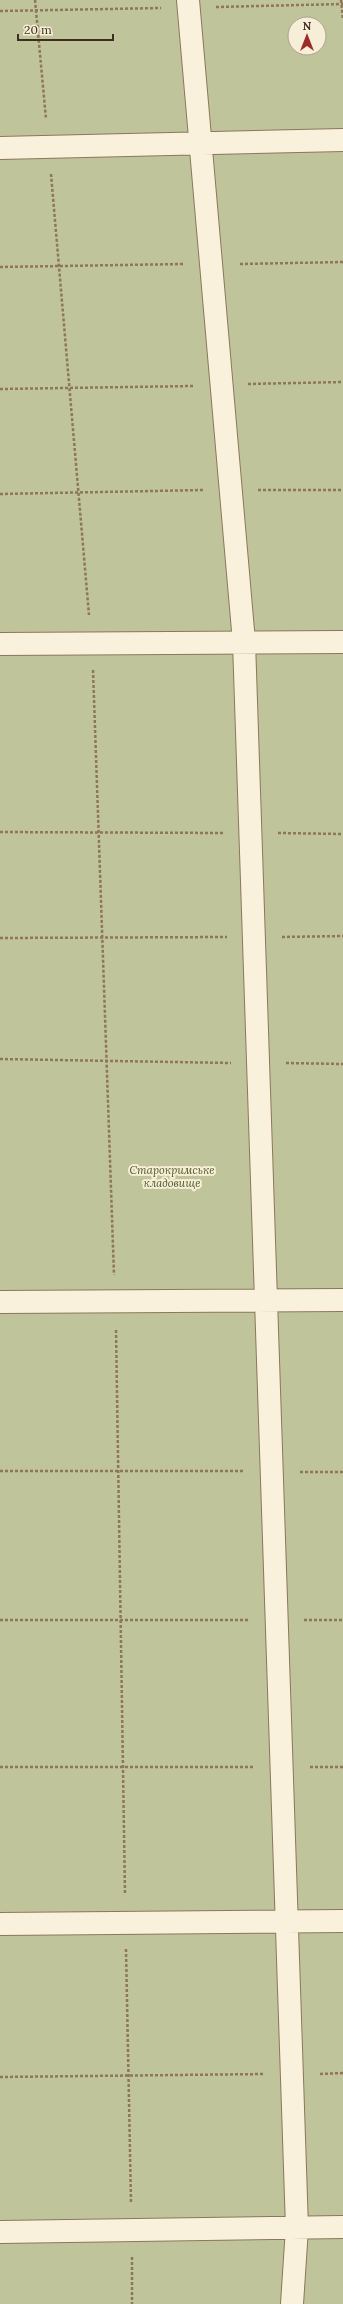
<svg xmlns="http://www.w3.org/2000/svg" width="343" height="2304" font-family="Lora,serif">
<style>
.cemetery{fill:#bfc49a;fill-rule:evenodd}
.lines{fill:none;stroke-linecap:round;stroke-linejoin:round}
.minor-casing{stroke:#8d765c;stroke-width:24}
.path{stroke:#8d765c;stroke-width:2.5;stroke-dasharray:3 2;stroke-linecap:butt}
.minor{stroke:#faf1dc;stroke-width:22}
.labels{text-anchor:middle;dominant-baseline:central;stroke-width:4;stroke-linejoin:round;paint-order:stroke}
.park-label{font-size:11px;font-style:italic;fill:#4d5a26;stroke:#f7eed8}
</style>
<rect width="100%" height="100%" fill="#f0e4c8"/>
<path class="cemetery" d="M0,0h343v2304h-343zM295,24h24v24h-24z"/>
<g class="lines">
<g class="minor-casing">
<path id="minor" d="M188,0l56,642 53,1586 -5,76
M0,148l343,-8
M0,644l343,-2
M0,1302l343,-2
M0,1924l343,-3
M0,2232l343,-5"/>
</g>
<path class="path" d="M35,0l11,119
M341,0l2,20
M216,7l127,-3
M0,11l161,-3
M51,174l38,441
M240,264l103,-2
M0,267l183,-3
M248,384l95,-2
M0,389l193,-3
M258,490h85
M0,494l203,-4
M93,670l21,605
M0,832l223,1
M278,833l65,1
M282,937l61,-1
M0,938l227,-1
M0,1059l231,4
M286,1063l57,1
M116,1330l9,564
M0,1471h245
M300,1472h43
M0,1620h248
M304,1620h39
M0,1767h255
M310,1767h33
M126,1949l5,253
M320,2074l23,-1
M0,2077l265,-3
M132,2257v47"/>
<use href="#minor" class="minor"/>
</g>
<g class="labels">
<g class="park-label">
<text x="172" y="1170">Старокримське<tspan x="172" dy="13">кладовище</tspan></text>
</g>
</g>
<g transform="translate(307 36)"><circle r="19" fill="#f7eed8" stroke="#ada18e"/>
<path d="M0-3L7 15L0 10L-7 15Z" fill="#9e2a2b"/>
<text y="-6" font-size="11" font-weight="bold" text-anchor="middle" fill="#3d2e20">N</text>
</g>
<path d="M18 34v6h95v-6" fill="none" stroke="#3d2e20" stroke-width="2"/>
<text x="24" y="34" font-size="12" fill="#3d2e20" stroke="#f7eed8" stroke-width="3" paint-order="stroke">20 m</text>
</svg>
